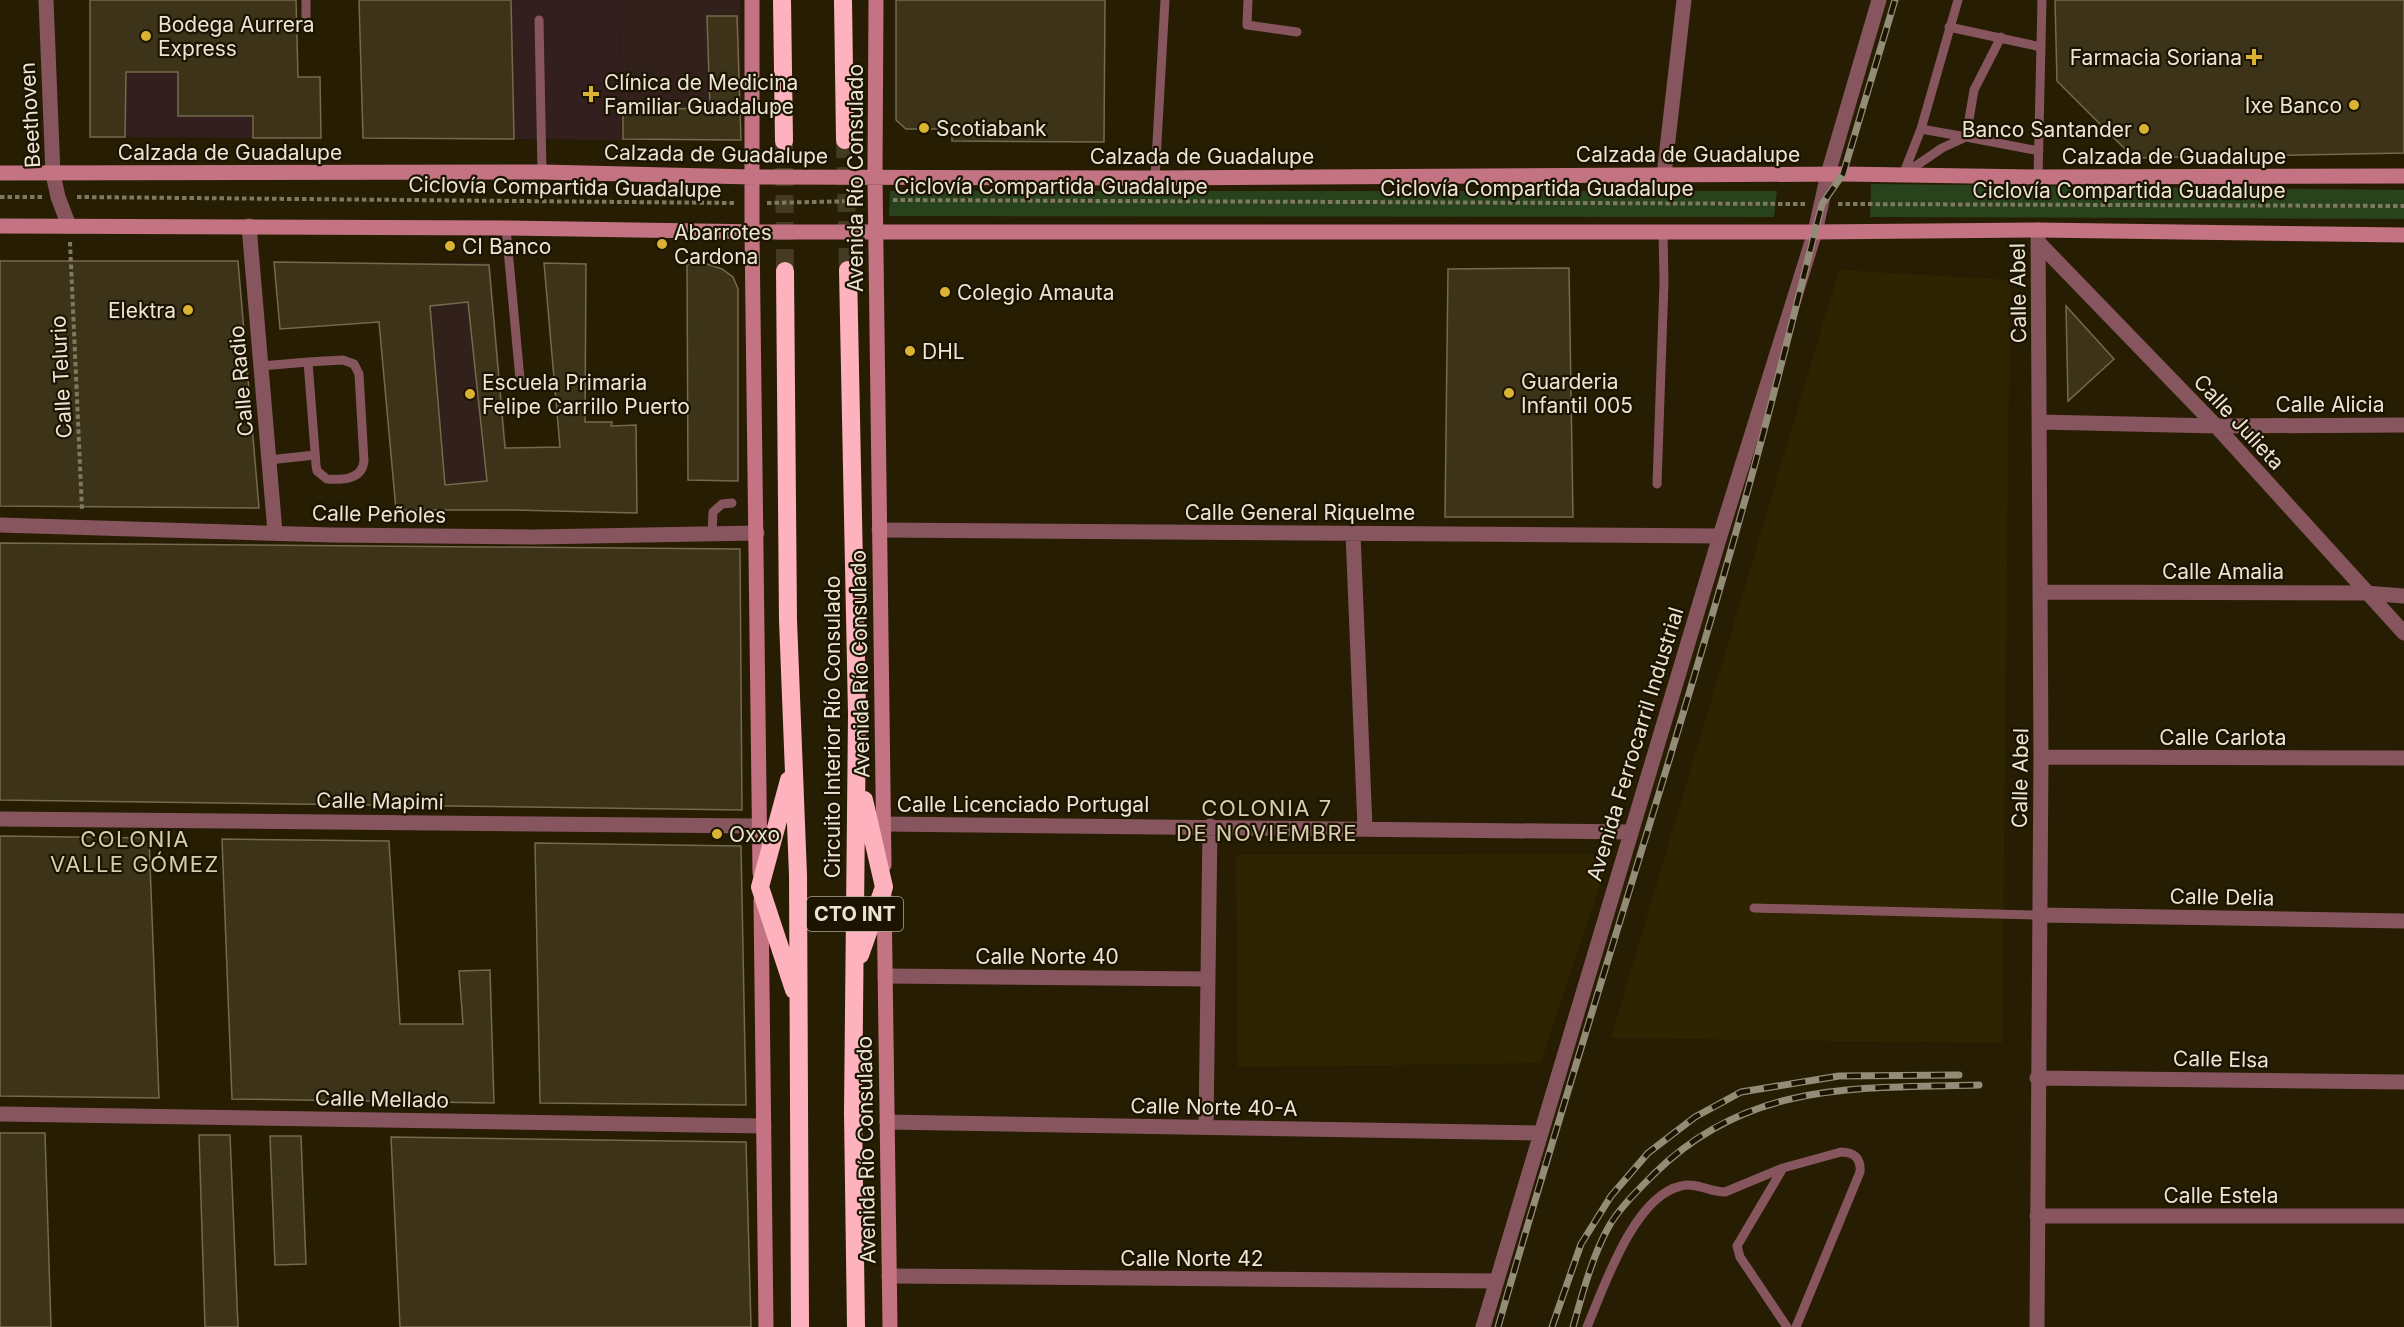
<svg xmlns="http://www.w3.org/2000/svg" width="2404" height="1327" font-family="Inter,sans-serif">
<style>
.commercial{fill:#321f1e}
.built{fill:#2f2400}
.education{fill:#32201b}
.green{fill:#28421c}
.building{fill:#3c3318;stroke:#756a4e;stroke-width:1.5;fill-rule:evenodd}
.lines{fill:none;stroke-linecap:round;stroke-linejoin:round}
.highway-tunnel{stroke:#443b22;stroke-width:18;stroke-dasharray:18 9;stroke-linecap:butt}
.path{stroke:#807863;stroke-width:4;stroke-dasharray:4.5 3;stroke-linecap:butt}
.lane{stroke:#87555d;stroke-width:9}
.street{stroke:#87555d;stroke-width:15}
.secondary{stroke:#c37381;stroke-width:15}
.highway{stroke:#feb2be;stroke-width:18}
.rail-casing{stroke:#938c77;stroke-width:7}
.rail{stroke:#1c1400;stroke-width:4.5;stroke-dasharray:14;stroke-linecap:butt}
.poi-dot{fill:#dab333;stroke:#1c1400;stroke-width:2}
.labels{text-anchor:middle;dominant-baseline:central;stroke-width:4.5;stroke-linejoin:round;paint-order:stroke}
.shield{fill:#1c1400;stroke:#ada695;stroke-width:1.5}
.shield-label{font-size:20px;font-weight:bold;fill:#ebe5d5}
.poi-label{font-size:21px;fill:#ebe5d5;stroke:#1c1400;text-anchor:start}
.street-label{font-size:21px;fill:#ebe5d5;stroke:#1c1400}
.neighbourhood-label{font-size:22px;letter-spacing:1.5px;fill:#d8cdae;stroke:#1c1400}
</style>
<rect width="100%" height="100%" fill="#261d03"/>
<path class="commercial" d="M126,0h126l1,138 -128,-1z
M511,0h109l2,140 -108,-1z"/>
<path class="built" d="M1839,270l171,10 -8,763 -391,-5z
M1610,854l-69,209 -303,4 -2,-212z"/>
<path class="education" d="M620,0h120l1,141 -119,-1z
M426,263h64l23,248h-66z"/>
<path class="green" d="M1871,184l533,6v29l-534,-2z
M890,191h887l-3,26 -885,-1z"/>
<path class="building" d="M90,0h206l2,77h22l1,61h-68v-22h-75v-44h-52l-1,65h-35z
M359,0h152l3,139 -151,-1z
M896,0h209l-1,142 -152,-1v-12h-46l-10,-9z
M2055,0h349v153l-270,5 -77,-77z
M707,16h30l4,124 -118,-1v-29l87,-2z
M0,261h238l21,247 -259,-2z
M274,262l215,3 16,183 55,-1 -16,-184 42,1 -1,158h27l-1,4 25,-1 1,88 -125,-3h-116l-17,-188 -99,7zM468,302l19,179 -42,4 -15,-179z
M687,264h20l15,5 11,8 5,12v192l-50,-1z
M1569,268l4,249h-128l3,-248z
M2066,306l48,53 -46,42z
M0,543l740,6 2,261 -742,-10z
M0,836l149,2 10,260 -159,-2z
M222,839l167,2 11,183h63l-4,-53 31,-1 4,133 -262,-4z
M535,843l206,3 5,259 -206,-2z
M0,1133h45l6,194h-51z
M199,1135h31l8,192h-33z
M270,1136h31l5,128 -31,1z
M391,1137l355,5 5,185h-351z"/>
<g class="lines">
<path class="highway-tunnel" d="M845,140l3,130
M784,141l1,130"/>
<path class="path" d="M0,197h42
M77,197l658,6
M893,200l913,4
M767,203l91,-2
M1838,204l566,2
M70,242l12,268"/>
<path class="lane" d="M306,0v24
M1248,0l-1,25 50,7
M539,20l3,152
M1949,27l92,20
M2001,37l-27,53 -8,47 73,14
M1921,129l45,8
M1904,174l38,-26 24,-11
M1903,175l18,-46 37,-129
M2038,177l4,-177
M1155,178l10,-178
M506,228l14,151
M343,360l11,4 5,10 5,87c-2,19 -22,19 -37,18l-10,-8 -1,-6 -8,-103z
M261,366l47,-4
M269,460l46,-5
M1657,484l7,-202 -1,-50
M712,533l1,-21 9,-8 10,-1
M1754,908l285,7
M1587,1327c17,-40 47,-131 94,-141 16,-4 28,6 44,6l58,-24
M1787,1327l-47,-70 -3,-11 46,-78 58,-16c14,0 20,7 19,20l-64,155"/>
<path class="street" d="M46,0l7,174 5,23 11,29
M1664,175l20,-175
M249,226l26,306
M2039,243l177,183 188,207
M2040,422l176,4 188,-1
M0,525l331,10 203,2 223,-4
M879,530l841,6
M1353,533l12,295
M2041,592l325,1 38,3
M2041,757l363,1
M0,819l759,7
M883,824l748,8
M2039,915l365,6
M885,976l323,3
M2037,1078l367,4
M0,1114l764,12
M887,1122l653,11
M1206,1127l4,-301
M2037,1216h367
M889,1276l606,5
M1483,1327l237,-791 95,-304 13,-58 51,-174
M2037,1327l4,-570 -3,-527"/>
<path class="secondary" d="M752,0v232l8,641
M876,0l-1,176 9,689
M0,173l542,-1 210,5 403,1 688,-4 195,3 366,-1
M0,226l506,2 263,4h1046l223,-2 366,5
M884,892l6,435
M761,900l5,427"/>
<path class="highway" d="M782,0l2,141
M843,0l2,140
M848,270l9,444 -4,399 3,214
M785,271l3,349 10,255 2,452
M789,780l-29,107 34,103
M860,955l24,-68 -20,-87"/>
<g class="rail-casing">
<path id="rail" d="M1498,1327c84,-294 181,-583 261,-878 22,-81 42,-163 63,-245l21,-30 52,-174
M1552,1327l29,-83 30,-48 37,-43 47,-36 46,-25 98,-16 120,-1
M1573,1327c9,-32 19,-70 35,-99 11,-20 31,-39 47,-55 94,-92 202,-85 324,-88"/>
</g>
<use href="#rail" class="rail"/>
</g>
<g class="poi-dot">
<circle cx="146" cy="36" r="6"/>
<path d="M2251 48h6v6h6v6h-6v6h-6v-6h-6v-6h6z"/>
<path d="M588 85h6v6h6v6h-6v6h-6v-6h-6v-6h6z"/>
<circle cx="2354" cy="105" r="6"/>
<circle cx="924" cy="128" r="6"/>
<circle cx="2144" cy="129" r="6"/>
<circle cx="662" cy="244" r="6"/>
<circle cx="450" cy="246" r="6"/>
<circle cx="945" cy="292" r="6"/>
<circle cx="188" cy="310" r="6"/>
<circle cx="910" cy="351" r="6"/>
<circle cx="1509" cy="393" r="6"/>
<circle cx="470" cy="394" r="6"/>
<circle cx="717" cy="834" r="6"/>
</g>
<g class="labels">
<rect class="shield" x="807" y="897" width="96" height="34" rx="4.5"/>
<g class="shield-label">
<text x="855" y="914">CTO INT</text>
</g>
<g class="poi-label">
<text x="158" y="24">Bodega Aurrera<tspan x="158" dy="24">Express</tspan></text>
<text x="2242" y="57" text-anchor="end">Farmacia Soriana</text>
<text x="604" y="82">Clínica de Medicina<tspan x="604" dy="24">Familiar Guadalupe</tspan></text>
<text x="2342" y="105" text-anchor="end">Ixe Banco</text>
<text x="936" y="128">Scotiabank</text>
<text x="2132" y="129" text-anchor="end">Banco Santander</text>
<text x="674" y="232">Abarrotes<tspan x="674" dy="24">Cardona</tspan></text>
<text x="462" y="246">CI Banco</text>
<text x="957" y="292">Colegio Amauta</text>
<text x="176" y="310" text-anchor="end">Elektra</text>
<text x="922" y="351">DHL</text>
<text x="1521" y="381">Guarderia<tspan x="1521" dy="24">Infantil 005</tspan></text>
<text x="482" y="382">Escuela Primaria<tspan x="482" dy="24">Felipe Carrillo Puerto</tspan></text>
<text x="729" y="834">Oxxo</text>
</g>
<g class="street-label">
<text transform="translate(30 115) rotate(-93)">Beethoven</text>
<text x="230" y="152">Calzada de Guadalupe</text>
<text transform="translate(716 154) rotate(1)">Calzada de Guadalupe</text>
<text x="1688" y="154">Calzada de Guadalupe</text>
<text x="1202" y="156">Calzada de Guadalupe</text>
<text x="2174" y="156">Calzada de Guadalupe</text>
<text transform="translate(855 178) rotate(-90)">Avenida Río Consulado</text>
<text x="1051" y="186">Ciclovía Compartida Guadalupe</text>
<text transform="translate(565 187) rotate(1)">Ciclovía Compartida Guadalupe</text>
<text x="1537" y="188">Ciclovía Compartida Guadalupe</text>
<text x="2129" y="190">Ciclovía Compartida Guadalupe</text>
<text transform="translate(2018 293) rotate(-91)">Calle Abel</text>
<text transform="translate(61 377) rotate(-93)">Calle Telurio</text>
<text transform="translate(241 381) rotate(-95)">Calle Radio</text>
<text x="2330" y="404">Calle Alicia</text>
<text transform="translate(2239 422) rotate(47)">Calle Julieta</text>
<text x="1300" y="512">Calle General Riquelme</text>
<text transform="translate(379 514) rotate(1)">Calle Peñoles</text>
<text x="2223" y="571">Calle Amalia</text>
<text transform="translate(860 664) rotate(-91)">Avenida Río Consulado</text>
<text transform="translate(832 727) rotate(-90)">Circuito Interior Río Consulado</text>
<text x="2223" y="737">Calle Carlota</text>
<text transform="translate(1635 744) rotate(-73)">Avenida Ferrocarril Industrial</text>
<text transform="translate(2020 778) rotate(-89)">Calle Abel</text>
<text transform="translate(380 801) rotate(1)">Calle Mapimi</text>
<text x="1023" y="804">Calle Licenciado Portugal</text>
<text transform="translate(2222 897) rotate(1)">Calle Delia</text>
<text x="1047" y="956">Calle Norte 40</text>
<text transform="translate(2221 1059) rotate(1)">Calle Elsa</text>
<text transform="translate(382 1099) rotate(1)">Calle Mellado</text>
<text transform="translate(1214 1107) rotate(1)">Calle Norte 40-A</text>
<text transform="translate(866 1150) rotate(-91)">Avenida Río Consulado</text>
<text x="2221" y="1195">Calle Estela</text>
<text x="1192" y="1258">Calle Norte 42</text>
</g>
<g class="neighbourhood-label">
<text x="1267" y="808">COLONIA 7<tspan x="1267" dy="25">DE NOVIEMBRE</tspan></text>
<text x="135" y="839">COLONIA<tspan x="135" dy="25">VALLE GÓMEZ</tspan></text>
</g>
</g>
</svg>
